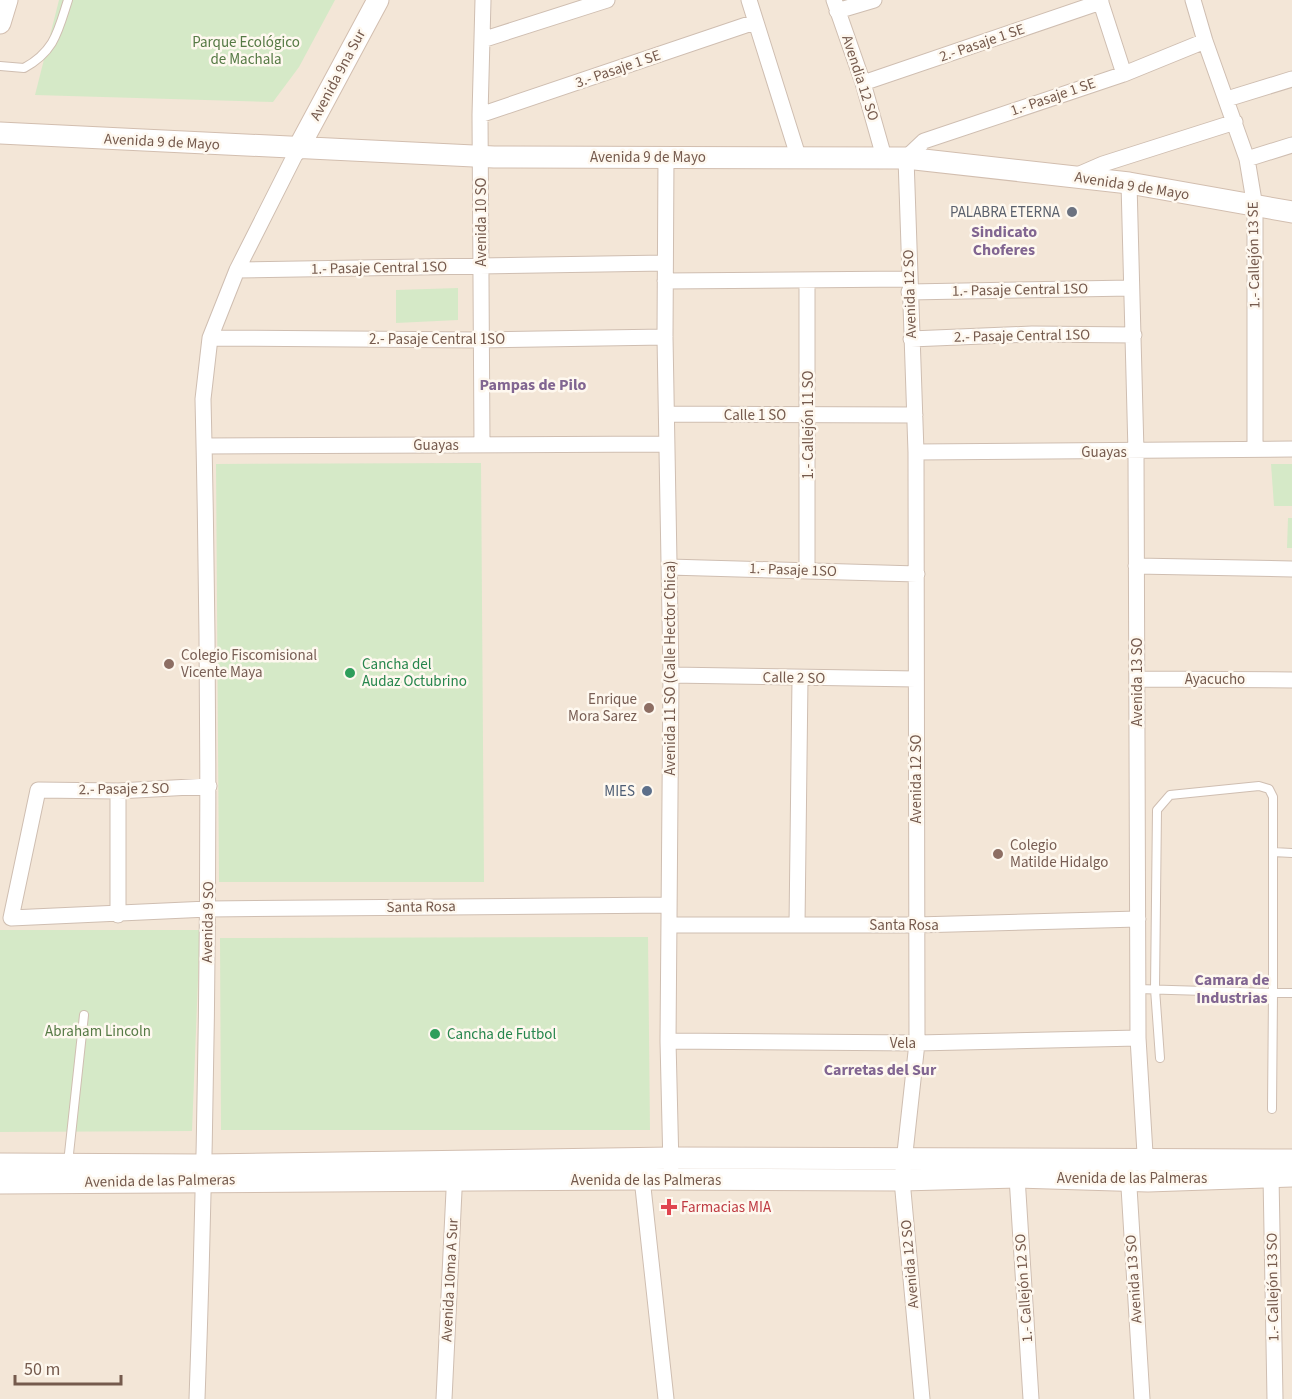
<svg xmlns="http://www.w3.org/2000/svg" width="1292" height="1399" font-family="'Source Sans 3',sans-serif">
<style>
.residential{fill:#f3e6d7}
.green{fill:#d5e9c7}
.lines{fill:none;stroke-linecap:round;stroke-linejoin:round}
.lane-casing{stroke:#cfbeb1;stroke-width:10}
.street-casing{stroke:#cfbeb1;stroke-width:17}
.secondary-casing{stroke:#d2beaf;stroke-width:23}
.lane{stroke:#fff;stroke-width:8}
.street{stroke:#fff;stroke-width:15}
.secondary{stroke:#fff;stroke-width:21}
.worship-dot{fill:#6b7280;stroke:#fef8ef;stroke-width:2}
.education-dot{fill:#8d6e63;stroke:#fef8ef;stroke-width:2}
.leisure-dot{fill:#2e9e5b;stroke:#fef8ef;stroke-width:2}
.service-dot{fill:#5c6f8a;stroke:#fef8ef;stroke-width:2}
.health-dot{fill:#e0444e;stroke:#fef8ef;stroke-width:2}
.labels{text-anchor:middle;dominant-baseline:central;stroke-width:5;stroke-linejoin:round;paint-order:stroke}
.park-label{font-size:15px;fill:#567a45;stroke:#fef8ef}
.street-label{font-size:15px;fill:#755a4d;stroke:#fef8ef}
.worship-label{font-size:15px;fill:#5b616d;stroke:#fef8ef;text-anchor:end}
.education-label{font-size:15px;fill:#785e54;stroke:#fef8ef;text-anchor:start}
.leisure-label{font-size:15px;fill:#27864d;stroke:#fef8ef;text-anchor:start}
.service-label{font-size:15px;fill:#4e5e75;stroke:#fef8ef;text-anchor:end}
.health-label{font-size:15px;fill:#be3a42;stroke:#fef8ef;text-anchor:start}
.neighbourhood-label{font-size:16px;font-weight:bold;fill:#816591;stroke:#fef8ef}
</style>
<rect width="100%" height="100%" fill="#fbf4e8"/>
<path class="residential" d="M0,0h1292v1399h-1292z"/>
<path class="green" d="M59,0h276l-36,67 -26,35 -238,-7z
M458,288v32l-62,3v-33z
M481,463l3,419h-265l-3,-418z
M1271,464h21v42h-18z
M1288,518h4v30h-5z
M0,930h200l-8,201 -192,1z
M648,937l2,193h-429l-1,-192z"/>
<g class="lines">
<g class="lane-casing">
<path id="lane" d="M0,66l24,2c31,-17 34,-37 44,-68
M1273,852l19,1
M1138,989l135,4 -1,116
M1160,1058l-5,-69 2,-179 13,-15 89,-9 10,3 4,8v196h19
M68,1163l16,-148"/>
</g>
<g class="street-casing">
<path id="street" d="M749,0l50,159
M834,0l29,83 21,74
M1100,0l24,74
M1193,0l12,41 42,118 8,48v241
M837,11l37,-11
M482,40l125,-40
M863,83l238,-81
M1227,99l65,-20
M480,115l275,-93
M666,156l-1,181 6,338 -3,366 3,126
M1247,159l45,-14
M1073,177l30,-13 132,-42
M1129,183l7,269 2,586 8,132
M237,270l428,-7
M807,280v290
M665,281l244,-2
M909,292l222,-4
M210,338l270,2 185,-3
M911,339l121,-5 102,1
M667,414l248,1
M482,445l-2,-330 3,-115
M204,446l463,-2
M916,452l376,-3
M1136,566l156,3
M669,567l248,7
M671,675l245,4
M1138,679l154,1
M209,786l-91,5 -80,-1 -27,128 197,-9 461,-4
M118,791v124
M669,925h247l222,-6
M797,925l3,-246
M668,1041l249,2 221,-5
M641,1169l25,230
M1128,1171l14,228
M1271,1176l4,223
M1017,1177l14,222
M197,1399c12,-333 14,-667 6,-1000l7,-61 27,-68 61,-121
M444,1399l11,-229
M922,1399l-20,-219 15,-137 -1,-591 -10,-294 18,-17 200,-67 81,-33"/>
</g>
<g class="secondary-casing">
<path id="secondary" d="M0,23l7,-23
M0,133l494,24 412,1 223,25 163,29
M298,149l80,-149
M0,1164l204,1 467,-7 621,2
M0,1183l642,-4 260,1 115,-3 131,4 144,-5"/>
</g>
<use href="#lane" class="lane"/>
<use href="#street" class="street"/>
<use href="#secondary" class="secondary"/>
</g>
<circle class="worship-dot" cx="1072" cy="212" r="6"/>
<g class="education-dot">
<circle cx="169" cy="664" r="6"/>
<circle cx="649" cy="708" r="6"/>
<circle cx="998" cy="854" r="6"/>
</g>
<g class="leisure-dot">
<circle cx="350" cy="673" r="6"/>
<circle cx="435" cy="1034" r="6"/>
</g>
<circle class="service-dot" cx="647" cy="791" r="6"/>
<path class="health-dot" d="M666 1198h6v6h6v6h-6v6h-6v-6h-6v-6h6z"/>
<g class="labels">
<g class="park-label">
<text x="246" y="42">Parque Ecológico<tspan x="246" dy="17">de Machala</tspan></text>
<text x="98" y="1031">Abraham Lincoln</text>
</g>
<g class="street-label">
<text transform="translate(982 43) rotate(-19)">2.- Pasaje 1 SE</text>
<text transform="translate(618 69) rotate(-19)">3.- Pasaje 1 SE</text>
<text transform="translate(338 75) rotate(-62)">Avenida 9na Sur</text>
<text transform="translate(860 78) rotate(72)">Avendia 12 SO</text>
<text transform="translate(1053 97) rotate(-19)">1.- Pasaje 1 SE</text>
<text transform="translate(162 142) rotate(3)">Avenida 9 de Mayo</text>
<text x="648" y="157">Avenida 9 de Mayo</text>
<text transform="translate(1132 186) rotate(9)">Avenida 9 de Mayo</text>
<text transform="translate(481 222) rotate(-90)">Avenida 10 SO</text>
<text transform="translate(1254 255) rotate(-91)">1.- Callejón 13 SE</text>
<text transform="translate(379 268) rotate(-1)">1.- Pasaje Central 1SO</text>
<text transform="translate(1020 290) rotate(-1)">1.- Pasaje Central 1SO</text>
<text transform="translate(910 294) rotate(-92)">Avenida 12 SO</text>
<text transform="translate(1022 336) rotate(-1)">2.- Pasaje Central 1SO</text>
<text x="437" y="339">2.- Pasaje Central 1SO</text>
<text x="755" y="415">Calle 1 SO</text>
<text transform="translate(808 425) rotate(-90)">1.- Callejón 11 SO</text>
<text x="436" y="445">Guayas</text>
<text x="1104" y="452">Guayas</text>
<text transform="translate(793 570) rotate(2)">1.- Pasaje 1SO</text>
<text transform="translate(670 668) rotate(-90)">Avenida 11 SO (Calle Hector Chica)</text>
<text transform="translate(794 678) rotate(1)">Calle 2 SO</text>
<text x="1215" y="679">Ayacucho</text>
<text transform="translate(1137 682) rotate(-90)">Avenida 13 SO</text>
<text transform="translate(916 779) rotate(-90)">Avenida 12 SO</text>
<text transform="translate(124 789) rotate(-1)">2.- Pasaje 2 SO</text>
<text transform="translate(421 907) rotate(-1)">Santa Rosa</text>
<text transform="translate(208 922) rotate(-89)">Avenida 9 SO</text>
<text x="904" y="925">Santa Rosa</text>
<text x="903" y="1043">Vela</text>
<text x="1132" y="1178">Avenida de las Palmeras</text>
<text x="646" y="1180">Avenida de las Palmeras</text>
<text transform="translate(160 1181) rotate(-1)">Avenida de las Palmeras</text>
<text transform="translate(910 1264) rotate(-95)">Avenida 12 SO</text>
<text transform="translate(1134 1279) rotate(-94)">Avenida 13 SO</text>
<text transform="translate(450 1280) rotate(-87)">Avenida 10ma A Sur</text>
<text transform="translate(1273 1287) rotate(-91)">1.- Callejón 13 SO</text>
<text transform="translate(1024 1288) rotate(-94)">1.- Callejón 12 SO</text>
</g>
<g class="worship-label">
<text x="1060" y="212">PALABRA ETERNA</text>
</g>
<g class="education-label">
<text x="181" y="655">Colegio Fiscomisional<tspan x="181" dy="17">Vicente Maya</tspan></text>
<text x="637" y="699" text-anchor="end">Enrique<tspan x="637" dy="17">Mora Sarez</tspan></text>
<text x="1010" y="845">Colegio<tspan x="1010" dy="17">Matilde Hidalgo</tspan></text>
</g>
<g class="leisure-label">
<text x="362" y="664">Cancha del<tspan x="362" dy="17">Audaz Octubrino</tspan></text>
<text x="447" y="1034">Cancha de Futbol</text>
</g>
<g class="service-label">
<text x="635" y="791">MIES</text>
</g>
<g class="health-label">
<text x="681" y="1207">Farmacias MIA</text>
</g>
<g class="neighbourhood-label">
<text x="1004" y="232">Sindicato<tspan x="1004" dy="18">Choferes</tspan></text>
<text x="533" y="385">Pampas de Pilo</text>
<text x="1232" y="980">Camara de<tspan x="1232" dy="18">Industrias</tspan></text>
<text x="880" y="1070">Carretas del Sur</text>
</g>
</g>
<path d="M15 1375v9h106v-9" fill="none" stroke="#755a4d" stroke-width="3"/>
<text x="24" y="1375" font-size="18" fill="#755a4d" stroke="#fef8ef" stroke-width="4.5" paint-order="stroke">50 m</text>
</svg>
